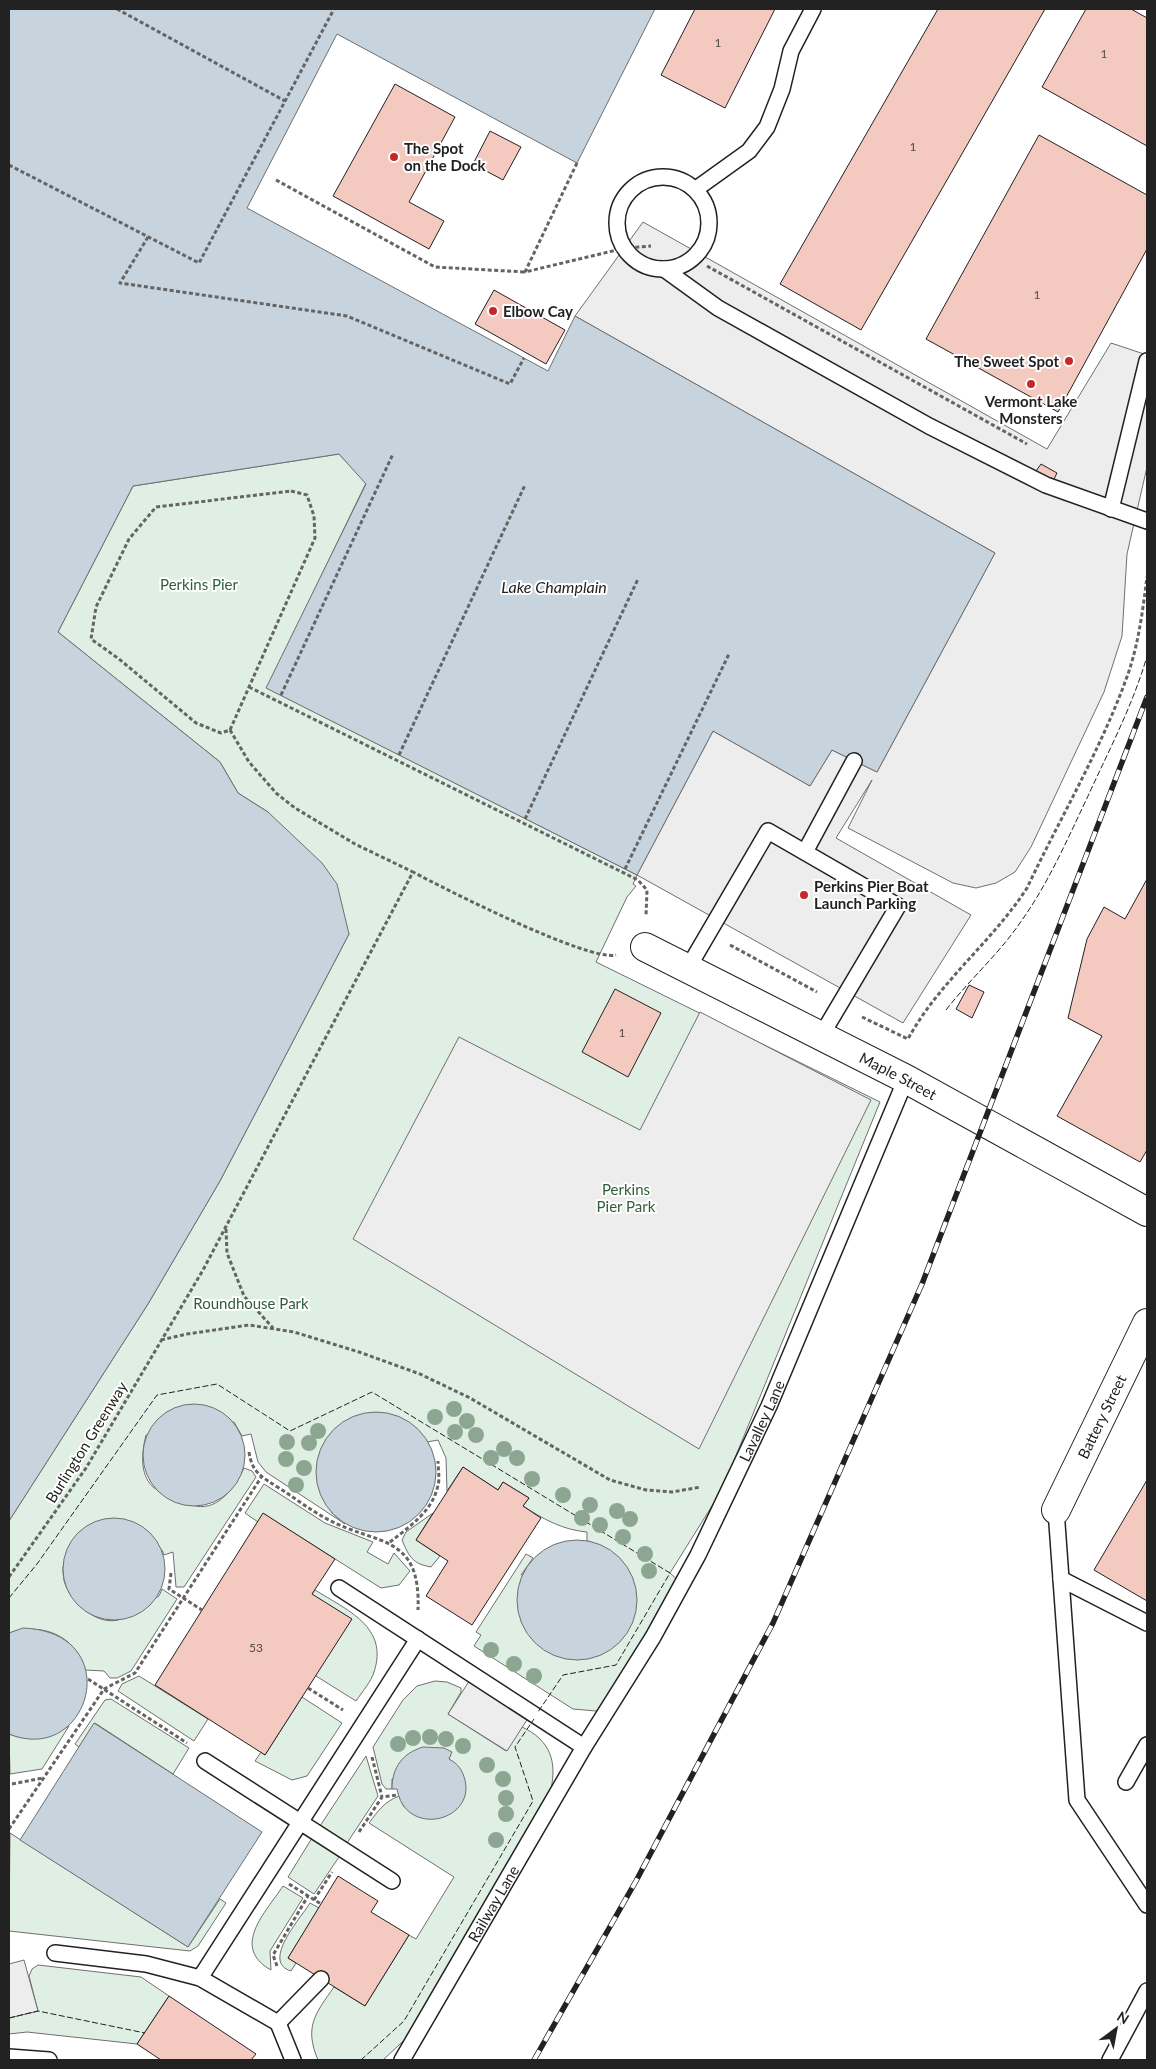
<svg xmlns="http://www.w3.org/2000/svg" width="1156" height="2069" font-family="Lato,sans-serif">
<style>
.green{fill:#e0efe3;stroke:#6f6f6f}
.parking{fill:#ededed;stroke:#6f6f6f}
.water{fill:#c7d3dd;stroke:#6f6f6f}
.building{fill:#f3c9c0;stroke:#222}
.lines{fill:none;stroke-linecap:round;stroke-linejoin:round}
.lane-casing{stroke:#222;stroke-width:18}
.street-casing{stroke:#222;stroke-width:30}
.path{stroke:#646464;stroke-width:3;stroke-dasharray:4 2.5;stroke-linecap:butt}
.lane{stroke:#fff;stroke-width:15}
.street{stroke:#fff;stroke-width:28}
.rail-casing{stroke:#222;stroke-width:5.5}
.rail{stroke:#fff;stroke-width:4;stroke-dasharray:11;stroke-linecap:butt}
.fence{stroke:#222;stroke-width:1;stroke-dasharray:6 2.5;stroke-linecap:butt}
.tree{fill:#8da692}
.poi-dot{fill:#c62828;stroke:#fff;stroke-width:2}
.labels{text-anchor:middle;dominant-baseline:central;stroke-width:4;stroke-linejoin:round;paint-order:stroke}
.number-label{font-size:12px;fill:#564c4a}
.poi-label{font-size:15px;font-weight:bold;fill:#222;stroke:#fff;text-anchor:start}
.park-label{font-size:15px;fill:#2f5e38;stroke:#fff}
.street-label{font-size:15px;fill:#222;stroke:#fff}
.water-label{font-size:16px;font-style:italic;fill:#222;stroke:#fff}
</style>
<rect width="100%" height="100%" fill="#fff"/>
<path class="green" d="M339,454l27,29 -99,205 370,187 -4,9 3,2 -9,11 -31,65 284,140 -158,388 -52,83 10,9 -16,28 -12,11v8l-40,74 -16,8 -23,-2 -99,-63 7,-11 -5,-3 50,-78 7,4 -12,17 70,-33 -4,-1v-9c-24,-2 -44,-13 -64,-26l6,-8 -26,-16 -5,8 -35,-23 -16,24 -1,-33 -8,-18 -11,2 -5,-8 -91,78 14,12 -79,-52 -8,-10 -7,-28 -9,2 -8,-14 -88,13c-4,16 -7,39 7,52 5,4 15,7 21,9 7,3 15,8 22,10 23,5 40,-21 48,-38l8,3 4,6 -72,110h-8l-3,-35 -9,3 -2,-5 -99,16c0,7 0,14 3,20 7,18 31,39 52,34 11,-3 30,-17 41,-24l3,-7 15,10 -46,72 -14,7h-7l-6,-7 -19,-1c-9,-35 -44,-48 -76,-37v-112l139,-217 72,-123 129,-247 -81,-122 -30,-19 -18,-31 -162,-130 75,-146z
M264,1484l61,39 48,19 -6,10 21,12 6,-11 16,18 -11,14 -18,3 -117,-74 -6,8 -13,-9z
M433,1513l-17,27 24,16 -9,11c-18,-3 -22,-10 -29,-27l4,-8z
M315,1590c32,20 74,37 59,82 -3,10 -12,20 -18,29l-40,-25 -4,-82z
M139,1676l69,43 -14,22 -76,-50 4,-7z
M435,1681l12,1 14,6v4l-13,22 58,37 16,-24c28,13 35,34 29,62l-136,241 -32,30h-65c-14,-33 -3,-46 16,-73l31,19 44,-71 7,4 38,-62 -85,-54c9,-12 15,-21 30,-27l5,11 45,-48 2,-7 -59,27v10h-6l-4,-5 -9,-37 30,-47 14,-14z
M302,1697l40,26 -35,53 -15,4 -37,-19 6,-9 4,3z
M111,1699l78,49 -16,26 -78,-51 -16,24 -4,-3 30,-44z
M69,1726l-27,43 -32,5 -1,-40c20,8 42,3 60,-8z
M366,1756l12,40 -31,47 -27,-17z
M10,1833l178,114 32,-48 6,4 -28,43 -8,5 -181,-20z
M312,1838l27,19 -25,37 -26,-17z
M283,1886l20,12 -33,53 1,19c-41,-23 -5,-58 12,-84z
M310,1903l9,5 -31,50 8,5 -5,8c-30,-9 9,-52 19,-68z
M38,1965l103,12 28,19 -32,48 -110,-12 -18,2v-16l29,-7 -9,-35 3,-7z"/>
<path class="parking" d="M643,222l404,227 64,-106 36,12v112l-20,87 -5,82 -18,56 -73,155 -16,25 -19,11 -20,5 -23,-5 -105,-55 24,-48 -36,58 135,77 -68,108 -266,-148 76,-144 97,55 22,-36 45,22 118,-219 -420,-237z
M700,1012l171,88 -172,349 -346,-210 106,-202 181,93z
M473,1675l59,37 -25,39 -59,-37z
M24,1960l14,51 -29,7v-54z"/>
<path class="water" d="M9,9h646l-78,154 -240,-129 -90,174 301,163 27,-55 420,237 -118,219 -45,-22 -22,36 -97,-55 -76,144 -371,-187 100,-204 -27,-30 -206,32 -75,146 162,130 18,31 30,19 54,51 15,21 12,50 -129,247 -72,123 -139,217z
M143 1455a51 51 0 1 1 102 0a51 51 0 1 1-102 0Z
M316 1472a60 60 0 1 1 120 0a60 60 0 1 1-120 0Z
M63 1569a51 51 0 1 1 102 0a51 51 0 1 1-102 0Z
M517 1600a60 60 0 1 1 120 0a60 60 0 1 1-120 0Z
M23,1628c105,4 67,139 -14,106v-101z
M94,1723l168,109 -74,115 -168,-107z
M423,1747l21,1 8,4 -3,7c9,5 13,10 16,21 10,42 -60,58 -68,9h-5c0,-22 11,-36 31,-42z"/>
<path class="building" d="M695,9h80l-50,99 -64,-33z
M938,9h107l-184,321 -81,-46z
M1086,9h45l16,9v128l-105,-59z
M395,84l60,33 -46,85 35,19 -15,28 -96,-53z
M490,131l31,16 -18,33 -30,-16z
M1039,135l108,60v54l-89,163 -132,-73z
M494,290l71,40 -19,34 -71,-40z
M1041,464l16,9 -4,8 -17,-10z
M1147,879v271l-7,12 -83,-46 45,-80 -34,-18 19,-79 17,-32 21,12z
M969,985l15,7 -12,26 -16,-9z
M615,989l46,24 -33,64 -46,-25z
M463,1467l35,23 5,-8 26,16 -6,8 18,12 -69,107 -46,-29 22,-35 -32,-21z
M1147,1480v121l-53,-31z
M263,1513l72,46 -23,35 40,25 -87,136 -110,-70z
M338,1876l40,25 -7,11 38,23 -44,71 -77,-48z
M169,1996l87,58 -5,6h-90l-24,-16z"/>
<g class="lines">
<g class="lane-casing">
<g id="lane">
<circle cx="663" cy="223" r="46"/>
<path d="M696,189l53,-38 18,-24 15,-38 9,-38 22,-42"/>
<path d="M664,269l54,39 211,118 117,59 101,36"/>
<path d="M1111,509l36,-148"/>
<path d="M805,852l49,-91"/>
<path d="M688,968l80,-137 130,75 -77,130"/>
<path d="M1056,1510l21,290 70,105"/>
<path d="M1061,1579l86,44"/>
<path d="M339,1588l245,159"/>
<path d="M205,1761l187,120"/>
<path d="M1126,1782l21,-37"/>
<path d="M55,1953l91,11 54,14 78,45 15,37"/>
<path d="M200,1978l218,-339"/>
<path d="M278,2023l43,-44"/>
<path d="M9,2057l40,3"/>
<path id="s1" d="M402,2060l182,-313 69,-110 45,-82 71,-149 137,-327"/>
<path d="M1110,2060l37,-69"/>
</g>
</g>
<g class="street-casing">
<g id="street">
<path id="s2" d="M645,947l261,132 241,133"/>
<path id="s3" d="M1056,1510l91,-187"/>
</g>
</g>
<path class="path" d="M117,9l168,92
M577,163l-52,109 100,-24 26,-2
M9,165l190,98 135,-254
M276,180l159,87 90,5
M148,237l-28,46 227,33 163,68 14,-26
M707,266l320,178
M291,491l16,4 7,21 1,22 -85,192 -9,3 -25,-10 -77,-64 -28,-20 5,-32 33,-68 27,-32z
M249,687l389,193 9,10 -1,26
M281,695l112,-241
M230,730l19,32 27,31 19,15 60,36 58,28
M399,755l126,-270
M525,819l113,-240
M625,869l104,-215
M730,945l87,47
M862,1017l46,22c31,-57 84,-97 119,-151 34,-72 76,-142 102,-217 10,-30 14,-63 18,-94
M226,1229l1,24 17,43 29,32
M161,1340l26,-6 62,-9 45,7 65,20 61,22 50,24 140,82 36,10 26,2 29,-5
M249,1452c3,21 13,25 30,36 16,10 31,22 48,31 50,27 94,14 91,91
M390,1542c19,-15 43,-31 48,-57 2,-7 0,-16 0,-24
M171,1573l-2,16 33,21
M9,1577l77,-109 117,-198 210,-398c32,17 176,90 203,83
M88,1679l99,64
M308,1688l35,22
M372,1757l10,40
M12,1784l31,-6
M9,1829l95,-140 31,-16 127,-197
M359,1832l23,-35 15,-2
M289,1884l32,20
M314,1900l18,-28
M277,1966l-4,-11 35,-59"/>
<use href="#lane" class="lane"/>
<use href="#street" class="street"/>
<g class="rail-casing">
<path id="rail" d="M534,2060l102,-179 137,-258 149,-339 225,-587"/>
</g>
<use href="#rail" class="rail"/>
<path class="fence" d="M946,1010c24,-31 54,-57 76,-90 27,-38 46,-82 66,-124 21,-46 45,-91 59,-140
M9,1598l28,-34 120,-169 60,-11 73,47 82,-39 298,181 -54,92 -53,10 -25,37
M9,2018l29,-7 107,22
M361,2060l43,-39 129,-220 -18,-54 19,-28"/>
</g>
<g class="tree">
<circle cx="454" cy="1409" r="8"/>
<circle cx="435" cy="1417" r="8"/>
<circle cx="467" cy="1421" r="8"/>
<circle cx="318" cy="1431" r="8"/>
<circle cx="455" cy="1432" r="8"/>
<circle cx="476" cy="1435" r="8"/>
<circle cx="287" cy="1442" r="8"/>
<circle cx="309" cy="1443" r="8"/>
<circle cx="504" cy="1449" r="8"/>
<circle cx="491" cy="1458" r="8"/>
<circle cx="517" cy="1458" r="8"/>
<circle cx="286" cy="1459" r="8"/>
<circle cx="304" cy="1468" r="8"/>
<circle cx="532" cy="1479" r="8"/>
<circle cx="296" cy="1485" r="8"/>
<circle cx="563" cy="1495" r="8"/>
<circle cx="590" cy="1505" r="8"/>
<circle cx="617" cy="1511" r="8"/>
<circle cx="582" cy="1518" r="8"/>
<circle cx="630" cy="1519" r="8"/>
<circle cx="600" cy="1525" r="8"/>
<circle cx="623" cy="1537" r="8"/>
<circle cx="645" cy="1554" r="8"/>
<circle cx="649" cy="1571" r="8"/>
<circle cx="491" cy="1650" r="8"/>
<circle cx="514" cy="1664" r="8"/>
<circle cx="534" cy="1676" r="8"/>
<circle cx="430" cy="1737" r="8"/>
<circle cx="413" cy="1738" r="8"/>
<circle cx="446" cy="1739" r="8"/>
<circle cx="398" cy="1744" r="8"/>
<circle cx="463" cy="1746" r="8"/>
<circle cx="487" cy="1765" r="8"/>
<circle cx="503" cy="1779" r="8"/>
<circle cx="506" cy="1798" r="8"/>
<circle cx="506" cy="1814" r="8"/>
<circle cx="496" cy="1840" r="8"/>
</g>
<g class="poi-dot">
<circle cx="394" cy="157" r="5"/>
<circle cx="493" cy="311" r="5"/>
<circle cx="1069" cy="361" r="5"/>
<circle cx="1031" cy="384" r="5"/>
<circle cx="804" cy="895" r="5"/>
</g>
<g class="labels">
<g class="number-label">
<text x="718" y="42">1</text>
<text x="1104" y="53">1</text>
<text x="913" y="146">1</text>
<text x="1037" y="294">1</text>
<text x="622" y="1032">1</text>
<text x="256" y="1647">53</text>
</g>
<g class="poi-label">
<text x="404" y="148">The Spot<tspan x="404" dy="17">on the Dock</tspan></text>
<text x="503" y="311">Elbow Cay</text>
<text x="1059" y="361" text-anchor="end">The Sweet Spot</text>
<text x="1031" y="401" text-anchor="middle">Vermont Lake<tspan x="1031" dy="17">Monsters</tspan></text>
<text x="814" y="886">Perkins Pier Boat<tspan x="814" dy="17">Launch Parking</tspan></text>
</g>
<g class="park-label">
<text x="199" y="584">Perkins Pier</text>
<text x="626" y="1189">Perkins<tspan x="626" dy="17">Pier Park</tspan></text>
<text x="251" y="1303">Roundhouse Park</text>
</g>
<g class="street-label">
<text stroke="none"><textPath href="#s2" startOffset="284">Maple Street</textPath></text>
<text stroke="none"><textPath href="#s3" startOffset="104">Battery Street</textPath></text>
<text stroke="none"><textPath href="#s1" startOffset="734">Lavalley Lane</textPath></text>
<text transform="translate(86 1442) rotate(-58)">Burlington Greenway</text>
<text stroke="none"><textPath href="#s1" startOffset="181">Railway Lane</textPath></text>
</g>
<g class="water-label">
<text x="554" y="586">Lake Champlain</text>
</g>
</g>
<rect width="1156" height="2069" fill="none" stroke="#222222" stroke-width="20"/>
<g transform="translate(1116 2029) rotate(32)" stroke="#ffffff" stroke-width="4" paint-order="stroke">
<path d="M0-4L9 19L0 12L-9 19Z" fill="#222222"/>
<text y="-8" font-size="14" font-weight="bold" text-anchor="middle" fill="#222222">N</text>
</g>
</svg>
